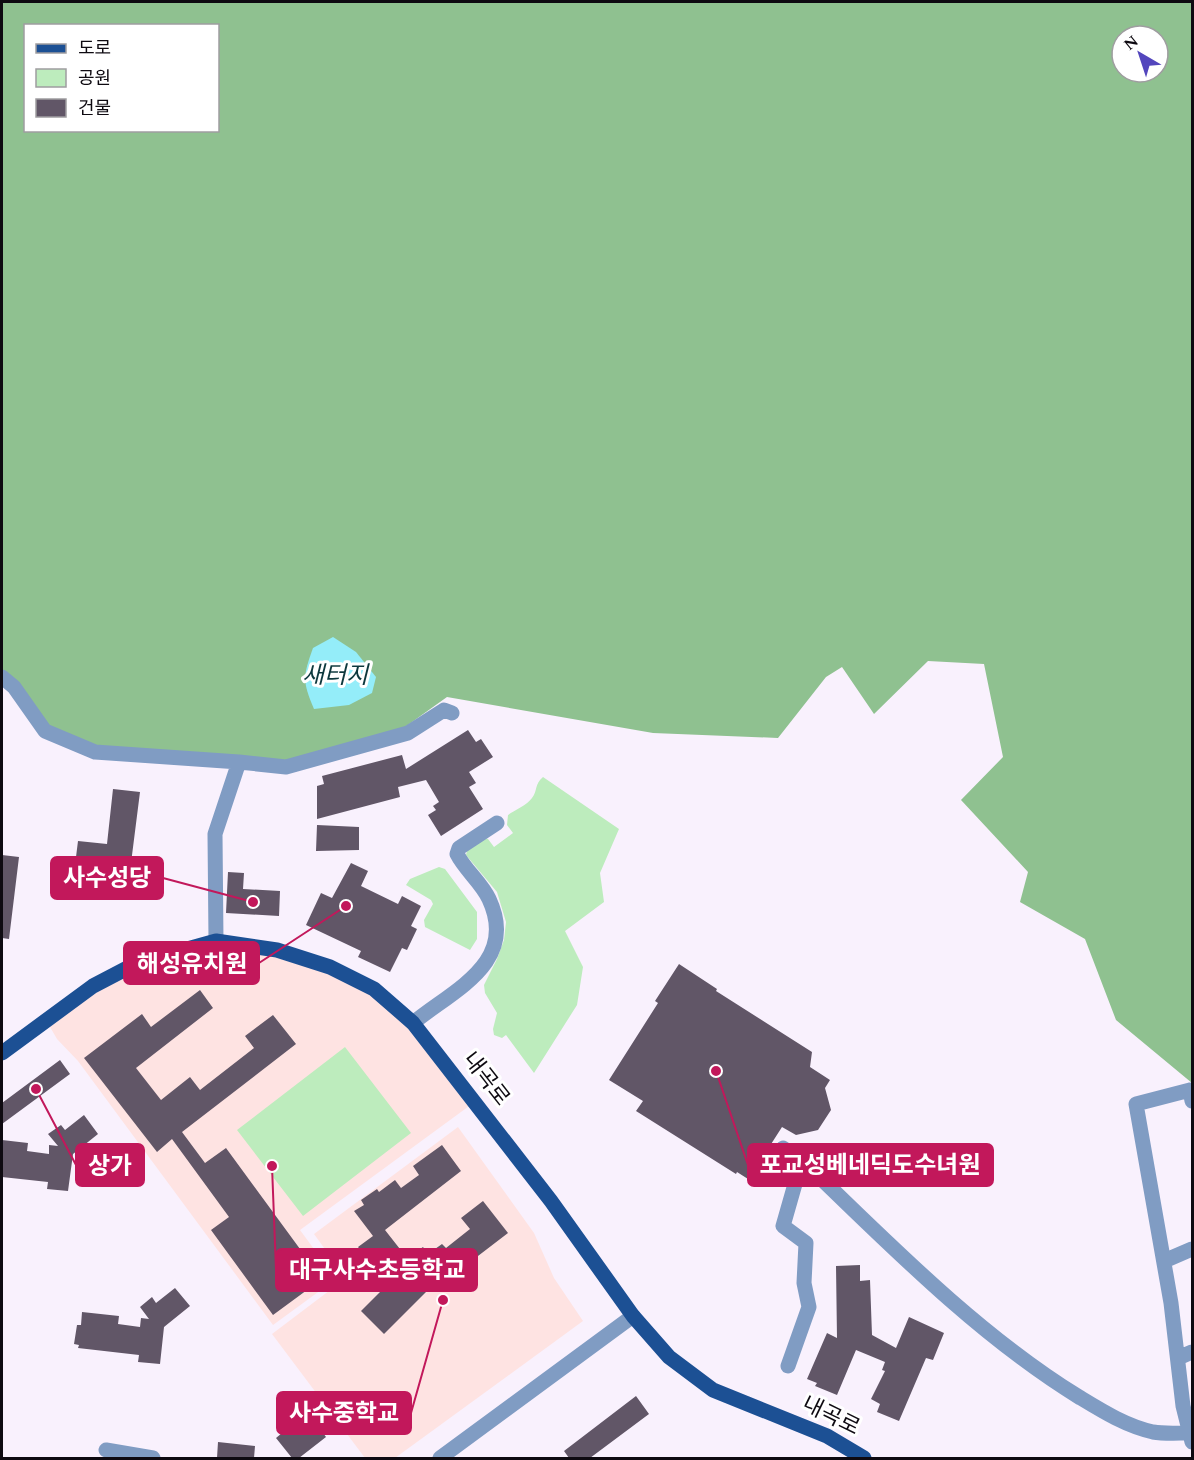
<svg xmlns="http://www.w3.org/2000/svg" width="1194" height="1460" font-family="Spectral,'Noto Sans KR',serif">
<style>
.education{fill:#fee3e2}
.green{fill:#bdecbd}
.forest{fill:#8fc190;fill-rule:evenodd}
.water{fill:#94edf9}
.building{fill:#615667}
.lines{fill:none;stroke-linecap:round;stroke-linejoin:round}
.minor{stroke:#809cc3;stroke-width:15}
.major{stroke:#1c5094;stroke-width:15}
.labels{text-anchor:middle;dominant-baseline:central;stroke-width:6;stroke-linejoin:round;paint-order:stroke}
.street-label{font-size:22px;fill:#0e0a11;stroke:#fff}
.water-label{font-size:24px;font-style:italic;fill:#0d383d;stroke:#fff}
.leader{fill:none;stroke:#c2185b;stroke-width:2}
.callout-dot{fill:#c2185b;stroke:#fff;stroke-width:2}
.callout{fill:#c2185b;stroke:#c2185b;stroke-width:2}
.callout-label{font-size:24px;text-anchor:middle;font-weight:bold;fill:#fff}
</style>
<rect width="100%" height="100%" fill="#f9f1fd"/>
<path class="education" d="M216,941l61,9 97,39 102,112 -176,129 36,49 -63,46 -195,-264 -21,-22 -11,-19 47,-34z
M458,1127l76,106 20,45 29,43 -188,137h-30l-93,-124 74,-56 -32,-44z"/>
<path class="green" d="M543,777l76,52 -19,44 4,29 -39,29 18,36 -6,38 -43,68 -28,-38 -4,3 -8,-3 -1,-6 4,-16 -12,-20 -1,-8 13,-26 7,-19 2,-18 -9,-30 -31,-37 1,-4 17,-13 4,1 6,8 19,-14 -6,-8 1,-10c7,-5 19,-10 24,-17 6,-8 2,-13 11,-21z
M439,867l6,2 32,43v27l-7,11 -45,-23 -1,-7 9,-16 -2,-4 -25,-15 4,-6z
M345,1047l66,86 -108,83 -66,-86z"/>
<path class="forest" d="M2,2h1190v1081l-76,-63 -31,-81 -65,-37 8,-30 -67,-72 42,-43 -19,-93 -56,-3 -54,53 -32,-47 -16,10 -48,61 -125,-5 -206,-36 -42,30 -121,34 -189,-9 -50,-21 -43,-54zM26,26h192v104h-192zM1122,36h36v36h-36z"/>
<path class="water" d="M333,637l23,15 20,25 -4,16 -23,12 -35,4c-12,-28 -11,-33 -1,-61z"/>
<path class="building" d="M468,730l8,12 5,-3 12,18 -24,15 7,11 -7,4 14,22 -42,27 -13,-21 8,-5 -3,-4 6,-4 -13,-22 -28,7 2,10 -83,22v-33l7,-2 -2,-8 80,-21 4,14z
M113,789l27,3 -10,79 -55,-6 3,-24 29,3z
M317,825l42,2v23l-43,1z
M2,855l17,2 -10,82 -7,-1z
M351,863l17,8 -7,15 37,18 4,-8 19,10 -10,20 6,3 -10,21 -5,-2 -12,24 -32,-15 3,-6 -55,-26 15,-32 11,5z
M228,872l16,1 -1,16 37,2 -1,25 -53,-3z
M679,964l38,25 -1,2 96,61 -2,15 20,13 -5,8 6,22 -13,20 -22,5 -14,-8 -16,25 10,7 -17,27 -22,-14 -1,2 -100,-63 7,-10 -34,-21 49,-77 -3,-2z
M200,990l13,18 -77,60 25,32 29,-23 10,13 54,-42 -9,-12 28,-21 23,29 -114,88 23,31 21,-15 96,131 -49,36 -62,-85 18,-13 -57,-78 -15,13 -73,-94 58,-44 9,13z
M60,1060l10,14 -68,50v-21z
M84,1115l14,19 -25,20 -5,37 -21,-2 1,-7 -46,-5v-37l26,3 -1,8 22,3v-9l9,1 -10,-12 13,-9 4,5z
M442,1145l19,26 -76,59 22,28 16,-11 5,7 14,-10 4,4 24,-19 -9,-11 22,-17 25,32 -77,59 -2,-3 -45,45 -23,-23 26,-26 -29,-38 15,-11 -19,-25 10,-6 -3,-5 16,-11 2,3 16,-12 6,8 18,-13 -6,-9z
M860,1265v16l10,-1 2,55 24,13 13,-31 35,16 -11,27 -7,-2 -27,63 -22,-9 3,-8 -9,-5 14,-28 -3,-1 3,-8 -29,-12 -19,45 -22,-9 2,-3 -10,-4 20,-46 10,5 -1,-72z
M175,1288l15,18 -26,21 -4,37 -22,-2 1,-7 -61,-7 1,-3 -5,-1 3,-19h4l1,-13 37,4 -1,8 22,3 1,-9 8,1 -9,-12 12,-10 4,6z
M636,1396l13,18 -59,44h-21l-5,-7z
M312,1418l14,19 -27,21h-7l-16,-20 12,-10 5,5z
M218,1442l37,4 -1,12h-37z"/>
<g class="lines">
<path class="minor" d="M2,677l12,10 31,44 50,21 144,10 -24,72 1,107
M239,762l47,5 122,-34 36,-23 8,3
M413,1023c40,-33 106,-60 76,-124 -8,-17 -24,-29 -32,-45l2,-6 38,-25
M1192,1101l-2,-11 -54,14 35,199 12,103 9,36
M783,1148l19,12c85,82 176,175 277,237 23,14 47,29 74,35 11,2 25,1 36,1
M1164,1261l28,-12
M1178,1358l14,-6
M788,1366l21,-59 -5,-24 2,-40 -23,-17 12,-42 14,-18
M106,1450l47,8
M440,1458l193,-142"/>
<path class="major" d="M2,1053l91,-67 44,-23 79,-22 61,9 53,17 44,22 39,34 138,178 82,115 36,41 44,33 114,46 37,22"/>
</g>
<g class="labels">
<g class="street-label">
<text transform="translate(486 1079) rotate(52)">내곡로</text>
<text transform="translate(831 1416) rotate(26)">내곡로</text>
</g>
<g class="water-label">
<text x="335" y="676">새터지</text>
</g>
</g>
<path class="leader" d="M253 902L163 878M346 906L259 963M716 1071L748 1165M36 1089L76 1165M272 1166L276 1270M443 1300L411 1413"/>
<g class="callout-dot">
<circle cx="253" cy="902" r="6"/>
<circle cx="346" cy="906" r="6"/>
<circle cx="716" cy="1071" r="6"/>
<circle cx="36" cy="1089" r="6"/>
<circle cx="272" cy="1166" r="6"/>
<circle cx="443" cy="1300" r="6"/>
</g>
<g class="callout">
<rect x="51" y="857" width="112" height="42" rx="6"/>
<rect x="124" y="942" width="135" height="42" rx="6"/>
<rect x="748" y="1144" width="245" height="42" rx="6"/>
<rect x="76" y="1144" width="68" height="42" rx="6"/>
<rect x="276" y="1249" width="201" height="42" rx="6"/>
<rect x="277" y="1392" width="134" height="42" rx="6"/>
</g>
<g class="callout-label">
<text x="107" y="886">사수성당</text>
<text x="192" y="972">해성유치원</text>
<text x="870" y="1173">포교성베네딕도수녀원</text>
<text x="110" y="1174">상가</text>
<text x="377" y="1278">대구사수초등학교</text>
<text x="344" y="1421">사수중학교</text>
</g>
<rect width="1194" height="1460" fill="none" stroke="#0e0a11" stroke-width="6"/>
<rect x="24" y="24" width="195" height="108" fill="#ffffff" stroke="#9f9da0" stroke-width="1.5"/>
<rect x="36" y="44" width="30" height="9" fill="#1c5094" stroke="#9f9da0" stroke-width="1.5"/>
<text x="78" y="54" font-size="18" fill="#0e0a11">도로</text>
<rect x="36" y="69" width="30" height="18" fill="#bdecbd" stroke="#9f9da0" stroke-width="1.5"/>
<text x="78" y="84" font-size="18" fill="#0e0a11">공원</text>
<rect x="36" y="99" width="30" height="18" fill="#615667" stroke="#9f9da0" stroke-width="1.5"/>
<text x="78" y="114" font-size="18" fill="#0e0a11">건물</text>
<g transform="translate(1140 54) rotate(321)"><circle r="28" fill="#ffffff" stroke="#9f9da0" stroke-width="1.5"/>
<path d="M0-4.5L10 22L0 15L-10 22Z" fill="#5346bd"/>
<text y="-9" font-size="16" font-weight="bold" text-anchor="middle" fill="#0e0a11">N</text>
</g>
</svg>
